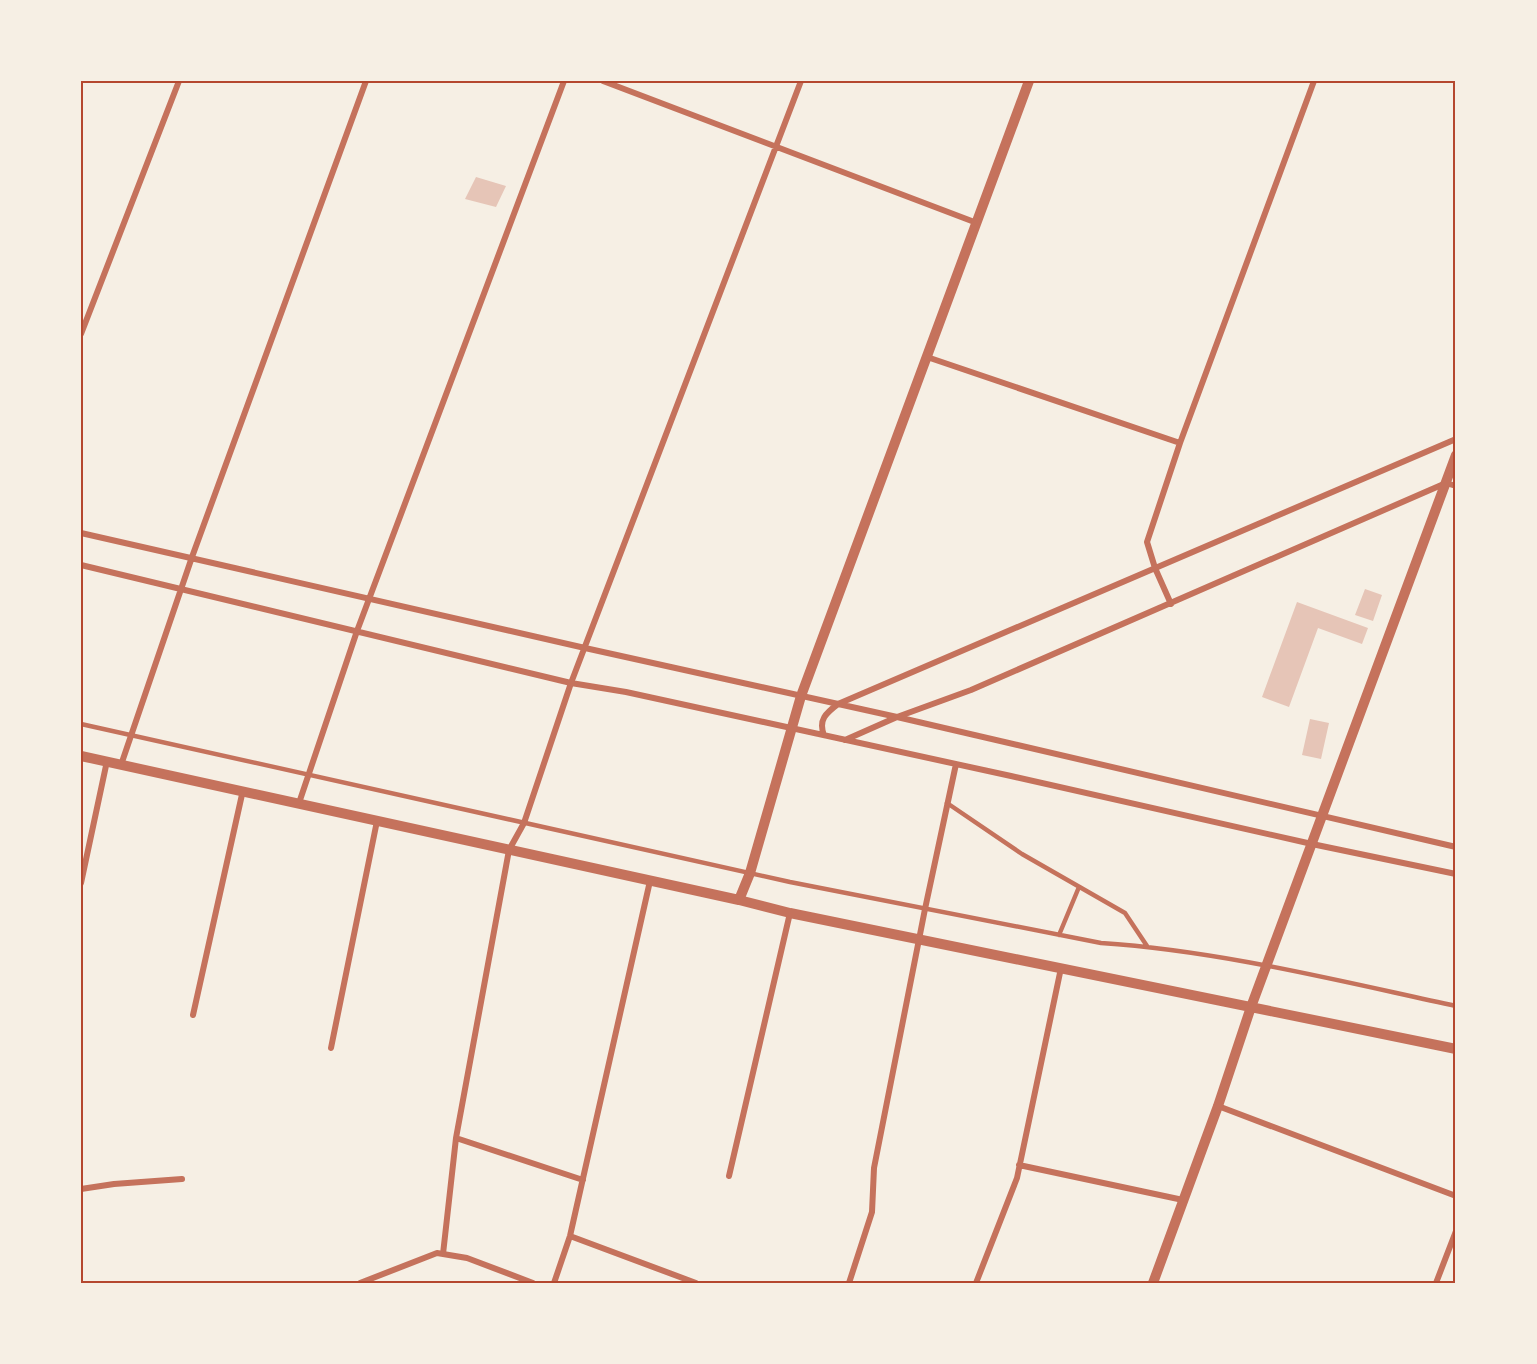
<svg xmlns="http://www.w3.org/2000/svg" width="1537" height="1364" font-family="Roboto,sans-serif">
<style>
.building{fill:#e6c5b7}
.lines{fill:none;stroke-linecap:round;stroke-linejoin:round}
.service{stroke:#c5725c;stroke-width:4.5}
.minor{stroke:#c5725c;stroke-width:6}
.tertiary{stroke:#c5725c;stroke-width:10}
.neatline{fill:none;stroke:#b5482f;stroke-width:2}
</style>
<rect width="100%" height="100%" fill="#f6efe4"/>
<path class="building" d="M476,177l30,9 -10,21 -31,-8z
M1365,589l17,6 -9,26 -18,-6z
M1297,602l71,26 -6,16 -44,-16 -29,79 -27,-10z
M1310,719l19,4 -8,36 -19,-4z"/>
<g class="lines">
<path class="service" d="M81,724l709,158 311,61c120,8 238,38 355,63
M947,803l75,51 103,59 22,33
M1059,935l20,-48"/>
<path class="minor" d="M603,81l374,142
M81,334l98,-253
M927,357l253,86
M81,533l504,115 312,69 559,130
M81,565l490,118 55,9 385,84 301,68 144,30
M1171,604l-16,-36 -8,-26 33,-99 134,-362
M824,735c-6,-15 2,-22 14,-31l618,-265
M845,740l52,-23 74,-27 475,-207 10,3
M121,765l71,-208 174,-476
M299,803l58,-172 207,-550
M81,883l26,-122
M193,1015l50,-225
M331,1048l46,-227
M1218,1106l238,90
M456,1138l127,42
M1019,1165l164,35
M729,1176l61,-263
M81,1189l33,-5 68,-5
M570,1236l126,47
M443,1254l13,-116 53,-288 15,-27 47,-140 230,-602
M360,1283l77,-30 30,5 66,25
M554,1283l16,-47 80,-355
M849,1283l23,-71 2,-44 51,-259 31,-145
M976,1283l41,-105 44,-210
M1436,1283l20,-52"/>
<path class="tertiary" d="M81,756l658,144 51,13 666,136
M739,900l11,-27 51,-177 228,-615
M1153,1283l65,-177 33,-99 205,-552"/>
</g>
<rect width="1537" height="1364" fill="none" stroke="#f6efe4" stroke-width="165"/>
<rect x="82" y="82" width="1372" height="1200" class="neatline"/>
</svg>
